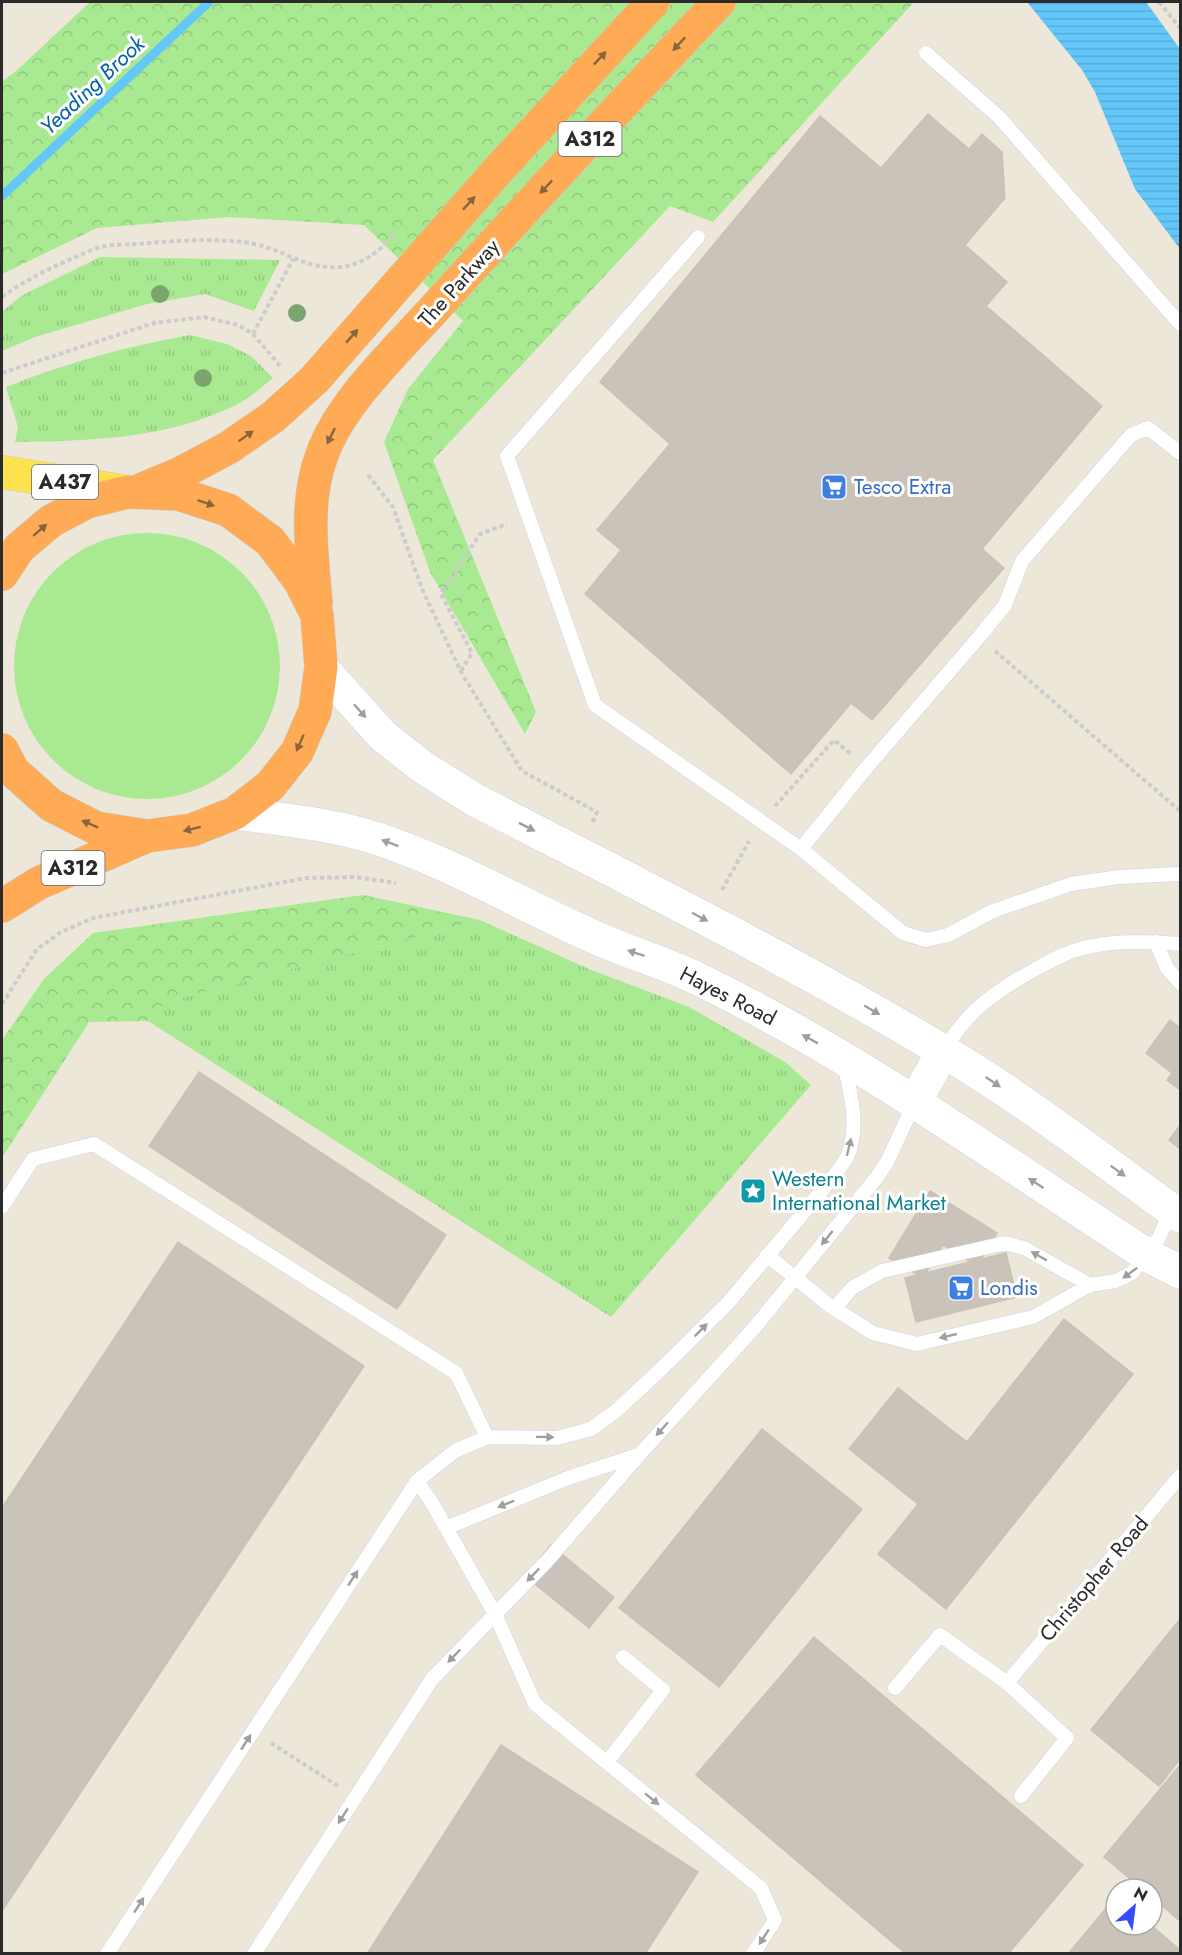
<svg xmlns="http://www.w3.org/2000/svg" width="1182" height="1955" font-family="Jost,sans-serif">
<style>
.grass{fill:url(#grass-tufts)}
.forest{fill:url(#forest-crowns)}
.garden{fill:#a9e991}
.water{fill:url(#water-rules)}
.lines{fill:none;stroke-linecap:round;stroke-linejoin:round}
.stream{stroke:#63c7fa;stroke-width:9}
.building{fill:#c9c3ba;stroke:#c9c3b4;stroke-width:1.5}
.lane-casing{stroke:#cfd2e4;stroke-width:15}
.secondary-casing{stroke:#cfd2e4;stroke-width:34}
.primary-casing{stroke:#ccc;stroke-width:34}
.highway-casing{stroke:#ccc;stroke-width:34}
.path{stroke:#ccc;stroke-width:4;stroke-dasharray:4.5 3;stroke-linecap:butt}
.lane{stroke:#fff;stroke-width:14}
.secondary{stroke:#fff;stroke-width:33}
.primary{stroke:#fee14f;stroke-width:33}
.highway{stroke:#ffaa54;stroke-width:33}
.tree{fill:#7ca46d}
.oneway{fill:#8a643d}
.oneway2{fill:#9f9f9f}
.labels{text-anchor:middle;dominant-baseline:central;stroke-width:6;stroke-linejoin:round;paint-order:stroke}
.shield{fill:#fff;stroke:#6a6a6a;stroke-width:1.5}
.shield-label{font-size:20px;font-weight:bold;fill:#2a2a2a}
.street-label{font-size:21px;fill:#2a2a2a;stroke:#fff}
.shop-label{font-size:21px;fill:#366cbe;stroke:#fff;text-anchor:start}
.culture-label{font-size:21px;fill:#0d838f;stroke:#fff;text-anchor:start}
.water-label{font-size:22px;font-style:italic;fill:#0162a7;stroke:#fff}
</style>
<defs>
<pattern id="grass-tufts" width="24" height="20" patternUnits="userSpaceOnUse" patternTransform="scale(1.5)"><rect width="24" height="20" fill="#a9e991"/><path d="M3 7l-1-3M5 7V3M7 7l1-3M15 17l-1-3M17 17v-4M19 17l1-3" fill="none" stroke="#92c87d"/></pattern>
<pattern id="forest-crowns" width="20" height="18" patternUnits="userSpaceOnUse" patternTransform="scale(1.5)"><rect width="20" height="18" fill="#a9e991"/><path d="M2 6a3 3 0 1 1 6 0M12 15a3 3 0 1 1 6 0" fill="none" stroke="#92c87d"/></pattern>
<pattern id="water-rules" width="6" height="5" patternUnits="userSpaceOnUse" patternTransform="scale(1.5)"><rect width="6" height="5" fill="#63c7fa"/><path d="M0 2.5h6" fill="none" stroke="#56abd6"/></pattern>
</defs>
<rect width="100%" height="100%" fill="#ede7da"/>
<path class="grass" d="M100,257l180,3 -26,51 -49,-17 -58,10 -112,33 -33,14v-39l19,-16z
M190,335l37,9 24,12 22,22c-12,9 -24,21 -37,27 -69,34 -147,36 -221,37l3,-15 -12,-40c60,-24 121,-41 184,-52z
M480,920l109,49 100,38 96,55 26,23 -200,232 -463,-296 17,-19z"/>
<path class="forest" d="M90,2h824l-201,220 -43,-16 -237,254 103,252 -11,22 -95,-162 -46,-130 24,-53 55,-68 -99,-96 -135,-8 -132,11 -95,46v-193l13,-9z
M363,895l117,25 -315,82 -17,19 -59,1 -87,136v-118l42,-61 49,-46z"/>
<path class="garden" d="M14 666a133 133 0 1 1 266 0a133 133 0 1 1-266 0Z"/>
<path class="water" d="M1027,2h119l34,47v200l-45,-60 -40,-97 -13,-22z"/>
<g class="lines">
<path class="stream" d="M2,196l207,-194"/>
</g>
<path class="building" d="M928,114l41,35 13,-15 20,18 3,46 -40,47 42,37 -21,24 116,100 -120,143 22,19 -132,152 -21,-17 -60,71 -206,-180 36,-44 -24,-20 73,-86 -70,-62 220,-266 61,52z
M1170,1020l10,8v34l-8,11 -26,-20z
M1180,1062v28l-13,-10z
M199,1072l247,163 -49,74 -248,-163z
M1180,1125v24l-11,-9z
M930,1191l67,42 -20,33 -34,-21 -20,33 -34,-20z
M178,1242l186,124 -362,545v-403z
M1006,1253l11,44 -101,25 -11,-44z
M1064,1319l69,55 -187,235 -68,-55 40,-50 -69,-55 49,-61 69,54z
M762,1429l100,80 -143,178 -100,-79z
M551,1545l63,52 -25,31 -64,-52z
M569,1572l15,12 -16,19 -15,-13z
M1180,1619v140l-21,27 -68,-56z
M814,1637l269,228 -75,89h-102l-210,-179z
M501,1745l197,127 -53,82h-278z
M1180,1765v156l-28,-24v-8h-10l-38,-32z
M1116,1896v29h35l29,25v4h-112z"/>
<g class="lines">
<g class="lane-casing">
<path id="lane" d="M926,53l73,64 181,207
M698,237l-191,219 88,249 206,144 102,84 23,7 22,-5 45,-24 78,-27 48,-7 61,-3
M801,849l66,-82 112,-130 26,-32 17,-44 109,-126 17,-7 32,25
M1156,942l11,26 13,15
M943,1051c23,-36 40,-50 75,-72 15,-8 29,-17 45,-24 36,-16 79,-14 117,-11
M2,1207l31,-48 61,-15 362,229 31,64
M767,1255l63,51 43,27 44,11 116,-27 57,-32 26,-4 16,-8 27,-35 6,-14v-16
M834,1309l18,-21 30,-17 123,-28 19,5 66,37
M417,1481l15,22 63,111 40,90 226,184 14,32 -22,34
M446,1528l122,-50 70,-23
M1007,1683l173,-207
M895,1688l45,-53 67,48 60,55 -46,58
M607,1762l56,-72 -40,-33
M107,1954l310,-473 38,-30 32,-14 70,1 34,-9 25,-18 42,-39 70,-69 107,-128c4,-7 10,-13 13,-20 11,-28 3,-63 -4,-90
M254,1954l178,-275 115,-118 93,-107 115,-127 122,-150 10,-15 28,-60"/>
</g>
<g class="secondary-casing">
<path id="secondary" d="M321,667l62,69 41,32 51,32c157,81 316,160 468,251 83,49 159,109 237,165
M235,813c49,7 99,11 146,27 77,26 146,68 220,100 32,14 64,23 95,38 159,77 303,181 451,277l33,17
M915,1102l28,-51"/>
</g>
<g class="primary-casing">
<path id="primary" d="M2,472l126,20"/>
</g>
<g class="highway-casing">
<path id="highway" d="M143,489l36,-15 49,-26 45,-31 41,-37 185,-211 154,-167
M2,574l17,-26 32,-27 36,-19 41,-10 51,2 49,16 42,31 30,40 17,34 4,52 -6,44 -18,41 -27,34 -35,27 -43,17 -45,6 -51,-8 -45,-23 -38,-34 -11,-21
M316,603c-4,-49 -12,-101 6,-148 18,-52 76,-106 113,-147 93,-103 188,-205 284,-306
M2,906l37,-23 108,-47"/>
</g>
<path class="path" d="M1159,2l21,26
M2,297c23,-17 50,-30 76,-41 7,-3 15,-7 22,-9 11,-3 25,-2 36,-3 39,-3 81,-7 119,0 29,6 52,26 84,23 25,-2 40,-16 57,-34
M253,334l40,-75
M2,373l152,-50 50,-6 34,8 15,9 27,32
M368,475l25,32 29,82 39,83 61,99 75,41 -5,11
M995,651l185,160
M461,671l11,-18 -31,-59 39,-60 27,-10
M775,806l59,-66 17,14
M722,890l27,-49
M2,1004l35,-55 24,-17 32,-14 213,-40 49,-1 41,6
M271,1743l67,43"/>
<use href="#lane" class="lane"/>
<use href="#secondary" class="secondary"/>
<use href="#primary" class="primary"/>
<use href="#highway" class="highway"/>
</g>
<g class="tree">
<circle cx="160" cy="294" r="9"/>
<circle cx="297" cy="313" r="9"/>
<circle cx="203" cy="378" r="9"/>
</g>
<defs><path id="oneway-solid" d="M-6-.8H1V-3.2L6.5 0L1 3.2V.8H-6Z" transform="scale(1.5)"/></defs>
<g class="oneway">
<use href="#oneway-solid" transform="translate(679 44) rotate(133)"/>
<use href="#oneway-solid" transform="translate(600 58) rotate(-47)"/>
<use href="#oneway-solid" transform="translate(546 187) rotate(133)"/>
<use href="#oneway-solid" transform="translate(469 203) rotate(-48)"/>
<use href="#oneway-solid" transform="translate(352 336) rotate(-49)"/>
<use href="#oneway-solid" transform="translate(246 436) rotate(-35)"/>
<use href="#oneway-solid" transform="translate(331 436) rotate(116)"/>
<use href="#oneway-solid" transform="translate(206 503) rotate(19)"/>
<use href="#oneway-solid" transform="translate(40 530) rotate(-41)"/>
<use href="#oneway-solid" transform="translate(300 743) rotate(114)"/>
<use href="#oneway-solid" transform="translate(90 824) rotate(-156)"/>
<use href="#oneway-solid" transform="translate(192 829) rotate(166)"/>
</g>
<g class="oneway2">
<use href="#oneway-solid" transform="translate(360 711) rotate(48)"/>
<use href="#oneway-solid" transform="translate(527 827) rotate(27)"/>
<use href="#oneway-solid" transform="translate(390 843) rotate(-159)"/>
<use href="#oneway-solid" transform="translate(700 917) rotate(28)"/>
<use href="#oneway-solid" transform="translate(636 953) rotate(-162)"/>
<use href="#oneway-solid" transform="translate(872 1010) rotate(30)"/>
<use href="#oneway-solid" transform="translate(810 1039) rotate(-151)"/>
<use href="#oneway-solid" transform="translate(993 1082) rotate(34)"/>
<use href="#oneway-solid" transform="translate(849 1147) rotate(-76)"/>
<use href="#oneway-solid" transform="translate(1118 1171) rotate(36)"/>
<use href="#oneway-solid" transform="translate(1036 1183) rotate(-147)"/>
<use href="#oneway-solid" transform="translate(827 1238) rotate(129)"/>
<use href="#oneway-solid" transform="translate(1039 1256) rotate(-151)"/>
<use href="#oneway-solid" transform="translate(1130 1273) rotate(144)"/>
<use href="#oneway-solid" transform="translate(701 1330) rotate(-45)"/>
<use href="#oneway-solid" transform="translate(948 1336) rotate(167)"/>
<use href="#oneway-solid" transform="translate(662 1429) rotate(132)"/>
<use href="#oneway-solid" transform="translate(545 1437) rotate(1)"/>
<use href="#oneway-solid" transform="translate(506 1504) rotate(158)"/>
<use href="#oneway-solid" transform="translate(533 1575) rotate(134)"/>
<use href="#oneway-solid" transform="translate(353 1578) rotate(-57)"/>
<use href="#oneway-solid" transform="translate(454 1656) rotate(134)"/>
<use href="#oneway-solid" transform="translate(246 1742) rotate(-57)"/>
<use href="#oneway-solid" transform="translate(652 1799) rotate(39)"/>
<use href="#oneway-solid" transform="translate(343 1816) rotate(123)"/>
<use href="#oneway-solid" transform="translate(139 1905) rotate(-57)"/>
<use href="#oneway-solid" transform="translate(764 1937) rotate(123)"/>
</g>
<defs>
<g id="supermarket-square" transform="scale(1.35)"><rect x="-9" y="-9" width="18" height="18" rx="4" fill="#3f7fe0" stroke="#fff"/><path d="M-6-5.5h2.5l.6 2H6L4.5 2H-2.5L-4.4-4H-6ZM-1.5 3.2a1.3 1.3 0 1 0 .1 0ZM3 3.2a1.3 1.3 0 1 0 .1 0Z" fill="#fff"/></g>
<g id="sight-square" transform="scale(1.35)"><rect x="-9" y="-9" width="18" height="18" rx="4" fill="#0f9aa8" stroke="#fff"/><path d="M0-6L1.8-2.2L6-1.7L2.9 1.2L3.7 5.4L0 3.3L-3.7 5.4L-2.9 1.2L-6-1.7L-1.8-2.2Z" fill="#fff"/></g>
</defs>
<g fill-rule="evenodd">
<use href="#supermarket-square" x="834" y="487"/>
<use href="#sight-square" x="753" y="1191"/>
<use href="#supermarket-square" x="961" y="1288"/>
</g>
<g class="labels">
<g class="shield">
<rect x="558.5" y="122" width="63" height="34" rx="4.5"/>
<rect x="32" y="465" width="66" height="34" rx="4.5"/>
<rect x="41.5" y="851" width="63" height="34" rx="4.5"/>
</g>
<g class="shield-label">
<text x="590" y="139">A312</text>
<text x="65" y="482">A437</text>
<text x="73" y="868">A312</text>
</g>
<g class="street-label">
<text transform="translate(459 283) rotate(-48)">The Parkway</text>
<text transform="translate(728 996) rotate(27)">Hayes Road</text>
<text transform="translate(1094 1579) rotate(-50)">Christopher Road</text>
</g>
<g class="shop-label">
<text x="854" y="487">Tesco Extra</text>
<text x="980" y="1288">Londis</text>
</g>
<g class="culture-label">
<text x="772" y="1179">Western<tspan x="772" dy="24">International Market</tspan></text>
</g>
<g class="water-label">
<text transform="translate(92 85) rotate(-43)">Yeading Brook</text>
</g>
</g>
<rect width="1182" height="1955" fill="none" stroke="#2a2a2a" stroke-width="6"/>
<g transform="translate(1134 1907) rotate(28)"><circle r="28" fill="#ffffff" stroke="#aaaaaa" stroke-width="1.5"/>
<path d="M0-4.5L10 22L0 15L-10 22Z" fill="#364dff"/>
<text y="-9" font-size="16" font-weight="bold" text-anchor="middle" fill="#2a2a2a">N</text>
</g>
</svg>
